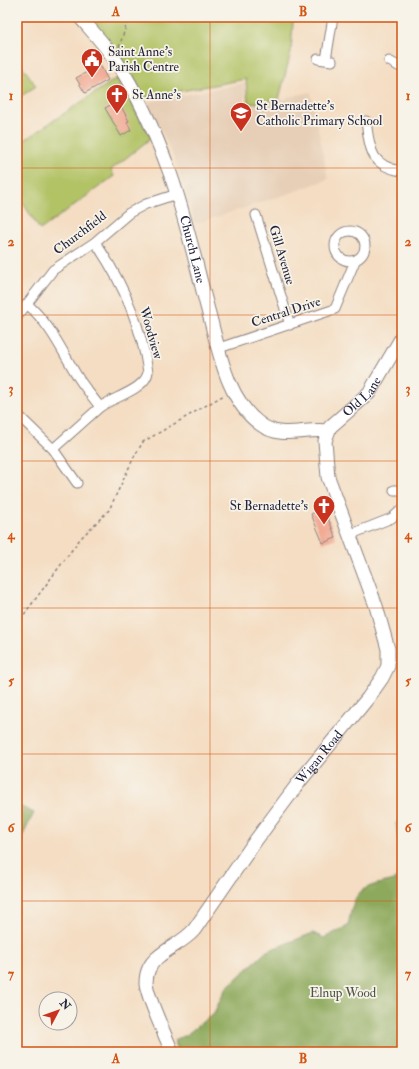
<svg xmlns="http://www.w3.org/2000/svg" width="419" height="1069" font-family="'IM FELL Double Pica',serif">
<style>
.built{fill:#e7cfb7}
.green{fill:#b2c366;stroke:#6a7250}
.forest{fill:#8da95b;stroke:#58664b}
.building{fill:#f1a892}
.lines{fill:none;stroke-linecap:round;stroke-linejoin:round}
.street-casing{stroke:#8b807e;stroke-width:11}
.secondary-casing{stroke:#8b807e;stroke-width:15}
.path{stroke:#8b807e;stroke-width:1.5;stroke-dasharray:3 3;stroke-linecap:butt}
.street{stroke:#fff;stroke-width:9}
.secondary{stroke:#fff;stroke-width:13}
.grid{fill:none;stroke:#d45411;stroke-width:1;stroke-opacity:0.55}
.labels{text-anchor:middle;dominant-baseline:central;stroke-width:3.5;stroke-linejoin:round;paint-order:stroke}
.poi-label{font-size:13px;fill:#22223b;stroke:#f7f3e8;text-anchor:start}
.street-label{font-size:13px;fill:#22223b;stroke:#f7f3e8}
.park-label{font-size:13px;fill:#4d5248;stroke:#f7f3e8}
.neatline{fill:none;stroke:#d45411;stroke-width:1.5}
.grid-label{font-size:13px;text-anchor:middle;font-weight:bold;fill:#d45411}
</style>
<rect width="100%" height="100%" fill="#f7f3e8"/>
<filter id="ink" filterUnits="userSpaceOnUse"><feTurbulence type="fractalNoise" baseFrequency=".025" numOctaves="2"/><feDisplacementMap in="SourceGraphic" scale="8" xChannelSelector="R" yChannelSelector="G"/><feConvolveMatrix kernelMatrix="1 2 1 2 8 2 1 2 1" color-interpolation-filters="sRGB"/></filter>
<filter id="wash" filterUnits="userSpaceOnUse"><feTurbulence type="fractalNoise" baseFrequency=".012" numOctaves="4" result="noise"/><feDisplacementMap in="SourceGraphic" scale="16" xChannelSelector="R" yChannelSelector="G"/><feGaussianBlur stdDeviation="0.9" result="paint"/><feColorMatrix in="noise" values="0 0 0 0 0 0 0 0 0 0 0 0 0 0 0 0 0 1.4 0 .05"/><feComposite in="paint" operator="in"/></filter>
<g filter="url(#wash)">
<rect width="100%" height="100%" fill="#f4ddc2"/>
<path class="built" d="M246,83l-2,22 43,-6v-2l24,-5 17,87 -38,14 -95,31 -20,-64 -27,-58z"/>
<path class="green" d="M86,17h200l7,5 -2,30 -12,47 -31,5 -2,-25 -103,19z
M17,58l19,28 -19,13z
M117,78l34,60 -40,32 3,6 -74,54 -23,-36v-49z"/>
<path class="forest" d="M17,805l17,8 -12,24v48l-5,28z
M402,819v233h-223l-5,-12 12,-5 28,-22 12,-25 41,-37 46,-18 11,5 24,-12c7,-37 10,-38 47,-46l7,-10 -6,-47z"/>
<g id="blocks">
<path class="building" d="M100,65l8,15 -23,13 -9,-15z
M118,101l11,20 -2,1 4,8 -10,6 -16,-28z
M324,508l12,30 -13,5 -12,-29z"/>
</g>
</g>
<g filter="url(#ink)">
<use href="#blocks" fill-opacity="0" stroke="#8b807e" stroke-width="1"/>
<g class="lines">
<g class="street-casing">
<path id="street" d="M318,59l14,2
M326,60l7,-43
M389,61l13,7
M366,121c4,28 4,45 36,50
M256,215l34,110
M335 246a15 15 0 1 1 30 0a15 15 0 1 1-30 0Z
M27,304c23,20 34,45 49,70 7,12 16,22 24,33 14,-10 46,-18 48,-35 -7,-48 -26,-91 -53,-130
M17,317l36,-47 42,-28 34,-29 17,-9 31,-10
M219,348l116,-39 20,-48
M17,414l36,35 24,34
M53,449l47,-42
M394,490h8
M349,535l43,-17 9,-8"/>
</g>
<g class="secondary-casing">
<g id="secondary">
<path id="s1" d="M80,17c12,14 26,29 36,44 23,34 40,74 54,112 16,45 26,92 38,137 11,39 18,89 52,114 21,16 44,4 67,7"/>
<path id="s2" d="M172,1052c-7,-18 -24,-52 -26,-69 0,-10 4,-19 11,-25 12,-11 25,-15 37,-28l62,-90 44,-59 68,-83 14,-20 6,-12v-17l-12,-43 -48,-129 -3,-36 5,-14 39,-34 33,-56"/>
</g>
</g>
<path class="path" d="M119,47l10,-30
M17,624l63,-85 29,-29 25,-53 9,-15 81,-47"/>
<use href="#street" class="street"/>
<use href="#secondary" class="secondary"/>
</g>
</g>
<path class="grid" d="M210,17v1035M17,168h385M17,315h385M17,461h385M17,608h385M17,754h385M17,901h385"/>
<defs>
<g id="civic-pin" transform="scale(1.15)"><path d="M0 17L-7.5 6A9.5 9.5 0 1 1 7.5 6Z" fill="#c8321e" stroke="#f7f3e8"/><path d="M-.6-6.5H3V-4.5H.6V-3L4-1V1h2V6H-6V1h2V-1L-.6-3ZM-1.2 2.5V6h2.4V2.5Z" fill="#fff"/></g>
<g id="church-pin" transform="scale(1.15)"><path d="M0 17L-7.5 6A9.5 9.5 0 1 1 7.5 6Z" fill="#c8321e" stroke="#f7f3e8"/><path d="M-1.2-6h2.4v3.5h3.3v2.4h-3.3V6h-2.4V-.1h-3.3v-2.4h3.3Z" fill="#fff"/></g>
<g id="school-pin" transform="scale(1.15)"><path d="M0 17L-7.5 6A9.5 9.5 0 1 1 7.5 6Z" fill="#c8321e" stroke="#f7f3e8"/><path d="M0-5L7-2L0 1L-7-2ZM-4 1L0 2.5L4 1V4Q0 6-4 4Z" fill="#fff"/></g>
</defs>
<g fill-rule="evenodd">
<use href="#civic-pin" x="92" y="59"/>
<use href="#church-pin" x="117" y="95"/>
<use href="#school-pin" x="241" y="113"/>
<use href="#church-pin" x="324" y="506"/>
</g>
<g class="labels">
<g class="poi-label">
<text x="108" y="52">Saint Anne's<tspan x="108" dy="15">Parish Centre</tspan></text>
<text x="132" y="95">St Anne's</text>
<text x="256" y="106">St Bernadette's<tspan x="256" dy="15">Catholic Primary School</tspan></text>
<text x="308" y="506" text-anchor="end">St Bernadette's</text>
</g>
<g class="street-label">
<text transform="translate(80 233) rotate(-37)">Churchfield</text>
<text stroke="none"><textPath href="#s1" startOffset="261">Church Lane</textPath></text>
<text transform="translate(282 255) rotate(73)">Gill Avenue</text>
<text transform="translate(286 312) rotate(-18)">Central Drive</text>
<text transform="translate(151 333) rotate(74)">Woodview</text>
<text stroke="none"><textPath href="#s2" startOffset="771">Old Lane</textPath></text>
<text stroke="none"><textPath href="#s2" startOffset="362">Wigan Road</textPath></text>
</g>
<g class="park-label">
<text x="343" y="993">Elnup Wood</text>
</g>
</g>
<rect width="419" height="1069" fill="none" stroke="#f7f3e8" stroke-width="44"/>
<g transform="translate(58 1011) rotate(49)"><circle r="19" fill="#f7f3e8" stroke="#a29fa3"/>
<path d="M0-3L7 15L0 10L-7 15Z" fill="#c8321e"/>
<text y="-6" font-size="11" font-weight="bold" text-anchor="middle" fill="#22223b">N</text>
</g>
<rect x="22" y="22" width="375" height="1025" class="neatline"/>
<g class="grid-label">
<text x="116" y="16">A</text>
<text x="303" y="16">B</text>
<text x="11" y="100">1</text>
<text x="408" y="100">1</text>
<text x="11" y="246">2</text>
<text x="408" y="246">2</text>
<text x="11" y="393">3</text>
<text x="408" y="393">3</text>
<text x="11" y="539">4</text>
<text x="408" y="539">4</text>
<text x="11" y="685">5</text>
<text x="408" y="685">5</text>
<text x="11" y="832">6</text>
<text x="408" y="832">6</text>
<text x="11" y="978">7</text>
<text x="408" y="978">7</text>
<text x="116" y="1063">A</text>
<text x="303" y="1063">B</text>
</g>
</svg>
